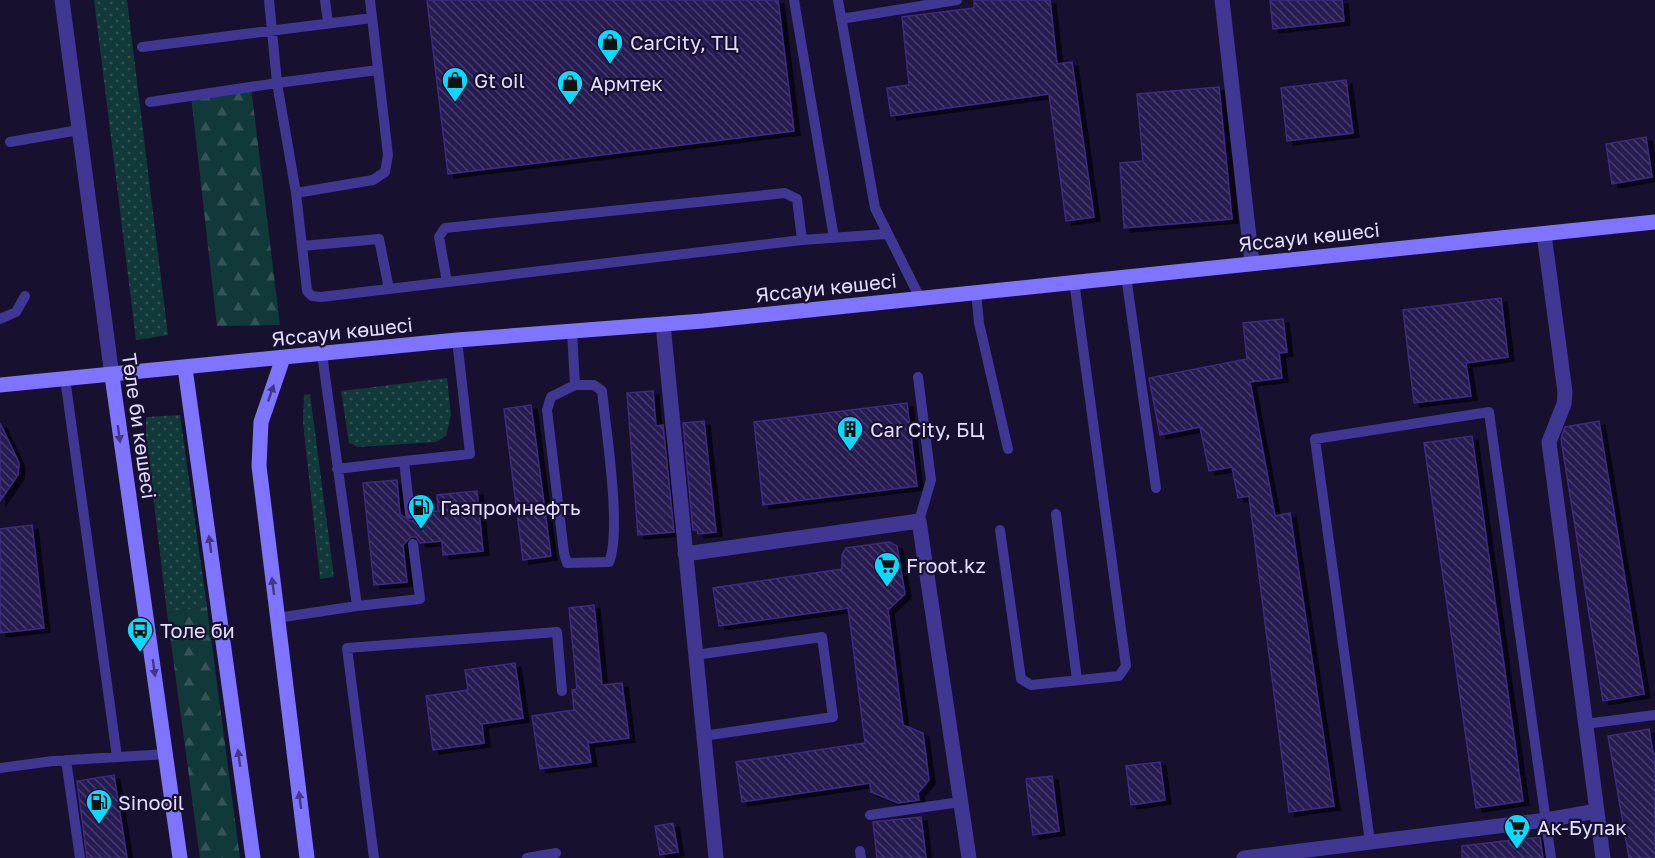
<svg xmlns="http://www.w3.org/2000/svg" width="1655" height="858" font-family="'Golos Text',sans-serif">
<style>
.green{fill:url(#green-dots)}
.forest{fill:url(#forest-firs)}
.building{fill:url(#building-back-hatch);stroke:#3f2a7f;stroke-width:1.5;filter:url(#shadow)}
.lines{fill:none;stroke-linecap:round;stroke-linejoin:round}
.service{stroke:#3f3791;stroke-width:10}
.minor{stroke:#3f3791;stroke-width:15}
.tertiary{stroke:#3f3791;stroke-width:15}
.secondary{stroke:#7f74ff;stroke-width:15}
.oneway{fill:#413882}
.labels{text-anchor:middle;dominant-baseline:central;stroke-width:4.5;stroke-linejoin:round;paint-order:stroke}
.poi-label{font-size:20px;fill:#e3ddff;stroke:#17102f;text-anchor:start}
.street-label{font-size:20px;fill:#e3ddff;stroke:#17102f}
</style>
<defs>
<pattern id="green-dots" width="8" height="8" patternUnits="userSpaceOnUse" patternTransform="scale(1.5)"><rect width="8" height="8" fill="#123939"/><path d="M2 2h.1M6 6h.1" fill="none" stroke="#345557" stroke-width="1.8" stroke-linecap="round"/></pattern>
<pattern id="forest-firs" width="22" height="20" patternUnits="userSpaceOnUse" patternTransform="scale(1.5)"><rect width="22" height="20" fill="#123939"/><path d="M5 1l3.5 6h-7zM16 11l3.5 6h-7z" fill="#345557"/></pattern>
<pattern id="building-back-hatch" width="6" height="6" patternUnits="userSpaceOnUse" patternTransform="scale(1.5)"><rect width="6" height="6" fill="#281a51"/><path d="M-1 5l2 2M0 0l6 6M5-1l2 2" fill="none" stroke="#473b6b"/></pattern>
<filter id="shadow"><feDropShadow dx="6" dy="4" stdDeviation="0" flood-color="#0009"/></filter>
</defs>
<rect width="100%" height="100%" fill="#17102f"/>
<path class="green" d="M94,0h33l41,335 -32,5z
M447,378l4,37 -5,21 -10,6 -78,5 -9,-4 -8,-52z
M310,394l24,183 -14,2 -17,-157 1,-27z
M180,415l27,192 -40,6 -21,-177v-19z"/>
<path class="forest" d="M251,87l29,238 -63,1 -26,-230z
M207,607l33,251h-40l-33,-245z"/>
<path class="building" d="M427,0h351l16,131 -346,43z
M974,0h76l7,64 15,-2 22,155 -28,4 -17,-127 -158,22 -4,-28 22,-3 -7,-68 72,-9z
M1270,0h72l2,21 -71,8z
M1346,80l7,53 -66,8 -6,-53z
M1219,87l13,132 -108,9 -4,-65 23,-2 -6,-67z
M1646,137l6,40 -40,7 -6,-40z
M1501,298l7,59 -42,6 5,33 -57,7 -11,-93z
M1283,319l4,33 -8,1 3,25 -32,4 25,134 15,-3 44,293 -45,6 -40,-316 -11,2 -6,-31 -23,4 -9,-44 -40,8 -11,-57 98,-19 -4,-36z
M653,391l3,35 7,-1 11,107 -36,3 -11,-142z
M907,403l10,83 -154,19 -9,-83z
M531,405l20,151 -28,4 -19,-151z
M704,421l12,111 -18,2 -1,-4h-4l-10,-107z
M1599,421l45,273 -41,7 -42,-262 4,-12z
M0,423l19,40 -1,12 -18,26z
M1472,436l51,365 -47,7 -52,-365z
M397,480l3,34 10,7 5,-1 2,-7 21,-2 -1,-16 40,-4 6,60 -40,4 -1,-14 -22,2 -4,-6h-5l-8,8 4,37 -33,3 -11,-102z
M32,525l12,103 -44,5v-104z
M889,542l8,4 8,48 -17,16 15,115 20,8 6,47 -11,13 1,7 -21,3 -27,-11 -1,-9 -128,19 -6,-40 129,-19 -13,-105 -4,-30 -129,18 -6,-38 129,-19v-14l4,-7z
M594,605l8,80 20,-2 7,55 -41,5 3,19 -51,7 -8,-53 42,-6 -2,-20 5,-1 -8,-81z
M515,663l8,55 -41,6 2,19 -51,7 -7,-54 42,-6 -3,-20z
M1649,729l4,24h2v105h-26l-21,-122z
M1160,762l5,38 -34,5 -5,-39z
M114,775l13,83h-40l-10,-77z
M1052,776l7,55 -26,4 -7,-56z
M921,817l5,41h-49l-4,-36z
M673,823l5,29 -18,3 -5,-29z
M1540,837l3,21h-81v-12z"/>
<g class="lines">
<path class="service" d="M325,0l3,23
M370,0l18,155 -3,17 -12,8 -77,13 6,53 77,-7 10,50
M794,0l40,238
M838,0l37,208 45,90
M841,19l116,-19
M142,47l230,-29
M150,102l127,-19 -8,-83
M10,142l69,-12
M296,193l-19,-110 101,-13
M302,246l5,45 5,5 9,1 481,-57 84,-6
M1126,276l30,212
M447,282l-8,-45 6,-9 340,-35 12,6 5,41
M976,292l3,31 29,126
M0,319l16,-7 9,-16
M572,331l3,54
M918,377l13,103 -12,41
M65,378l52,379
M575,385h19l8,6c4,39 20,140 7,171l-42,1 -3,-10 -17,-143 4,-13z
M337,469l67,-8
M410,514l-6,-53 66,-7 -13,-114
M1056,514l21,166
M1000,530l21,149 10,6 88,-9 7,-10 -52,-385
M357,606l63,-7 -7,-55
M277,618l80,-12 -35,-252
M695,655l127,-18 11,80 -130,19
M1585,724l70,-9
M66,760l14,98
M0,768l53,-7 114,-7
M870,815l90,-13
M1370,842l-55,-403 174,-27 62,446
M860,851l1,7
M374,858l-27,-210 210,-16 5,59
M527,858l29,-5"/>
<path class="minor" d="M1222,0l30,263
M1544,234l21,158 -1,12 -15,38 54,416
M663,324l53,534
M685,554l234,-33 50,337
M1244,858l302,-38 51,-9"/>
<path class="tertiary" d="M62,0l50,376"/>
<path class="secondary" d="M283,358l-22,64 -2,44 48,392
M185,368l68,490
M112,376l68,482
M0,385l457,-45 246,-19 952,-99"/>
</g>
<defs><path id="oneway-solid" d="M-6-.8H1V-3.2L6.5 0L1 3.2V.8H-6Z" transform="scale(1.5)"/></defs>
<g class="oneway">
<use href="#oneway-solid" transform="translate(271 393) rotate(-71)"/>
<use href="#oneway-solid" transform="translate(119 434) rotate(82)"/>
<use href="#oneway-solid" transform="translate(210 544) rotate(-98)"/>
<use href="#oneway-solid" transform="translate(273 586) rotate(-97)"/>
<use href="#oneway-solid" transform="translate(154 668) rotate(82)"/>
<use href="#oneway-solid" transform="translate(239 758) rotate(-98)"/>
<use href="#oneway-solid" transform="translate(300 800) rotate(-97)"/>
</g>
<defs>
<g id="shop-pin" transform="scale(1.35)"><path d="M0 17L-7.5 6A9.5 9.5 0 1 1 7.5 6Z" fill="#09daff" stroke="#17102f"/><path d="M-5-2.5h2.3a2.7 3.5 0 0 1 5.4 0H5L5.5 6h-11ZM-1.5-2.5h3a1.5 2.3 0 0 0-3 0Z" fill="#111"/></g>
<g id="building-pin" transform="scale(1.35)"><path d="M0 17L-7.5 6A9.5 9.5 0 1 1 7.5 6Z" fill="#09daff" stroke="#17102f"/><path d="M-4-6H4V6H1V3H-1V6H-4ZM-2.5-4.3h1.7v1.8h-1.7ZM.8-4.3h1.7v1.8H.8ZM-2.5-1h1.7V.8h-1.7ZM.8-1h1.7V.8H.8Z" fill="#111"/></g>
<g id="fuel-pin" transform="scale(1.35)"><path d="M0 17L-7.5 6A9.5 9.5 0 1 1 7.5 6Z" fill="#09daff" stroke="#17102f"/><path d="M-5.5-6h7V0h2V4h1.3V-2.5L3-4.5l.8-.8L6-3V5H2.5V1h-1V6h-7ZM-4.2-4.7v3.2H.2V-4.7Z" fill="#111"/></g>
<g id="supermarket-pin" transform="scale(1.35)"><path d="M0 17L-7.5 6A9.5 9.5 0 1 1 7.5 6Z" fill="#09daff" stroke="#17102f"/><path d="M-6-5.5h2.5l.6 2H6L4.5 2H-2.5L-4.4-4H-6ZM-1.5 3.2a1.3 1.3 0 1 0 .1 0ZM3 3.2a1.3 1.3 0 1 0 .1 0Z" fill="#111"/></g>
<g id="bus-pin" transform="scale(1.35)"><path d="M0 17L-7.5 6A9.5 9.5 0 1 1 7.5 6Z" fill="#09daff" stroke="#17102f"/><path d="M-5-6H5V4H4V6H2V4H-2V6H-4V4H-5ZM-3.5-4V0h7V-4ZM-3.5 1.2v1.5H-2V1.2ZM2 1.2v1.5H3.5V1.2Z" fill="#111"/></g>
</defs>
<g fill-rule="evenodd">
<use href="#shop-pin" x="610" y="42"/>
<use href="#shop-pin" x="455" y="80"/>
<use href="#shop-pin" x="570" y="83"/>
<use href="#building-pin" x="850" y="429"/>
<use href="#fuel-pin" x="421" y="507"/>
<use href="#supermarket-pin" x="887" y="565"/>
<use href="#bus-pin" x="140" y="630"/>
<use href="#fuel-pin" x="99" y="802"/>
<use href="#supermarket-pin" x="1517" y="827"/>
</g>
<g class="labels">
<g class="poi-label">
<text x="630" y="42">CarCity, ТЦ</text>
<text x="474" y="80">Gt oil</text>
<text x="590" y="83">Армтек</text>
<text x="870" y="429">Car City, БЦ</text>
<text x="440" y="507">Газпромнефть</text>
<text x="906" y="565">Froot.kz</text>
<text x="160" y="630">Толе би</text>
<text x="118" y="802">Sinooil</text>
<text x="1537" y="827">Ак-Булак</text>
</g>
<g class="street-label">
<text transform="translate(1309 236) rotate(-6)">Яссауи көшесі</text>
<text transform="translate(826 287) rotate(-6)">Яссауи көшесі</text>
<text transform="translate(342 331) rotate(-6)">Яссауи көшесі</text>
<text transform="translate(140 426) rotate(82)">Төле би көшесі</text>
</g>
</g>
</svg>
